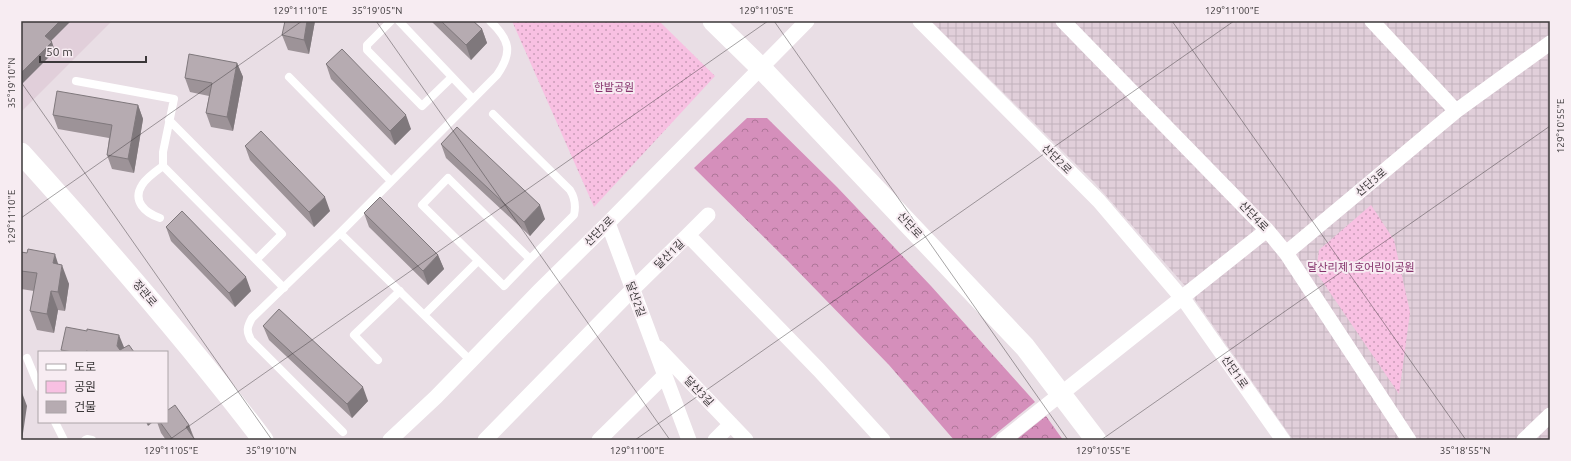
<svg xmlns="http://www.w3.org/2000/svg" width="1571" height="461" font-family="Ubuntu,'Noto Sans KR',sans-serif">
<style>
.built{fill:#e1cfda}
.industrial{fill:url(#industrial-grid)}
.green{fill:url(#green-dots)}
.forest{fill:url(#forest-crowns)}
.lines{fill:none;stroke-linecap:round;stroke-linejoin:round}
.lane{stroke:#fff;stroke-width:8}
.street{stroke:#fff;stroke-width:15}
.secondary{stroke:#fff;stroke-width:21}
.wall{fill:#9d9398}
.shaded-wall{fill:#7f787c}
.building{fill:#b6abb1;stroke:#7f787c}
.ticks{fill:none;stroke:#3b3739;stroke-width:1;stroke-opacity:0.45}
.labels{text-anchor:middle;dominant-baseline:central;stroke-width:4;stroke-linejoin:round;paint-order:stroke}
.park-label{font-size:11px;fill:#85336c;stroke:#f7ecf2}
.street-label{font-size:11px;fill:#3b3739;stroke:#f7ecf2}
.neatline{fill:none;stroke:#3b3739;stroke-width:1.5}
.ticks-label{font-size:10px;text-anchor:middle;fill:#3b3739}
</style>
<defs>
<pattern id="industrial-grid" width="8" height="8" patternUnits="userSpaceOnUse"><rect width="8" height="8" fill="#e1cfda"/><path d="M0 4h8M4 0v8" fill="none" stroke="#c2b2bc"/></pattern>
<pattern id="green-dots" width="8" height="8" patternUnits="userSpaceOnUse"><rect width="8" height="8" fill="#f8c0e2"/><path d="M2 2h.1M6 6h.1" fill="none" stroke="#ca9db8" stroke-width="1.8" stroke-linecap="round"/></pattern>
<pattern id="forest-crowns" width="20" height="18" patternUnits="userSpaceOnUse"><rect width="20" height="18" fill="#d58fbb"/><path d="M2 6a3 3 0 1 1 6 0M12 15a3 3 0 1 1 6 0" fill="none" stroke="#ae7699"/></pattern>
</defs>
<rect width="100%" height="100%" fill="#e9dee5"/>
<path class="built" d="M21,21h91l-91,91z"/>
<path class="industrial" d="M931,21h619v419h-257l-107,-153 -92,-105z"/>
<path class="green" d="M512,21h147l56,55 -121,131z
M1371,205l23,35 16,72 -11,82 -83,-122 3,-22z"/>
<path class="forest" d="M747,118h20l70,69 94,99 104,116 -47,38h-34l-65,-75 -101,-104 -94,-93z
M1046,416l17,24h-47z"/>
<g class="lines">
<path class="lane" d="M391,21l-24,24v5l55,56 30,-29
M399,21l74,78
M289,77l102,104
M76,81l98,18 -11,53v14l121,122
M493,114l77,76c5,8 6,16 4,25l-44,44
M169,120l113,114 -26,26
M448,178l82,81 -26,27 -82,-81z
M160,218c-15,-5 -28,-17 -18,-33 4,-7 14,-14 21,-19
M340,233l131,128
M424,315l54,-54
M27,358l12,29
M378,360l-24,-25 46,-44
M55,422l9,18
M343,432l-92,-92c-5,-9 -4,-13 1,-22l88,-85 157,-158c16,-23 13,-35 -7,-54
M85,440l2,-1 5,1"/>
<path class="street" d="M920,21l179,180 88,103 96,136
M1063,21l204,209 19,23 123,187
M1372,21l84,90
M608,223l81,217
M681,242l27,-27
M1286,253l170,-142 94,-68
M658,348l88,92
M390,440l46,-43 103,-106 69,-68 199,-202
M485,440l148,-151 55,-54 131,135 64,70
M599,440l66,-65
M715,440l16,-16
M1003,440l264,-210
M1524,440l26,-25"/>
<path class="secondary" d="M713,21l48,47 264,279 71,93
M21,153c84,93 166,187 242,287"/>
</g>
<path class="wall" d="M315,21l-6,33 -21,-4 -6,-15z
M431,21h42l9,8 5,14 -16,17z
M237,63l6,14 -10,54 -22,-4 -5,-14 3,-17 -19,-4 -5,-14z
M326,64l85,65 -16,16 -64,-66z
M138,105l5,14 -9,54 -22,-4 -5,-14 2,-17 -51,-9 -5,-14z
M441,144l104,75 -15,17 -84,-78z
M245,146l85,65 -16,16 -64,-67z
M364,213l74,42 6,14 -16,16 -59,-58z
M166,227l85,64 -16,16 -64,-66z
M21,252l37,12 11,20 -4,27 -7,-1 -4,23 -17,-3 -7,-19 4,-20 -13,-2z
M263,326l105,75 -16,17 -83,-78z
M124,348l10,4h-72l-1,-2z
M168,410l21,15 6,15h-29l-5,-7 -4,-11h10z"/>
<path class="shaded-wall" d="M60,21h11l-23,23 -3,-8z
M307,21h8l-6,33 -5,-14z
M482,29l5,14 -16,17 -5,-15z
M52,42l3,9 -34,34v-12z
M237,63l6,14 -10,54 -6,-14z
M138,105l5,14 -9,54 -6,-14z
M406,115l5,14 -16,16 -5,-14z
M325,197l5,14 -16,16 -5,-15z
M540,205l5,14 -15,17 -6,-14z
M55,254l6,19 1,-8 7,19 -4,27 -7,-19 -5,-29z
M438,255l6,14 -16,16 -5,-14z
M246,277l5,14 -16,16 -6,-14z
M51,291l7,19 -4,23 -7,-19z
M119,335l7,17h-6l-3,-6z
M363,387l5,14 -16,17 -5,-14z
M21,390l6,16 -5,34h-1z
M146,422h7l-5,4z
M189,425l5,15 -8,-13z"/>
<path class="building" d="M21,21h39l-15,15 7,6 -31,31z
M285,21h22l-3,19 -22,-5z
M441,21h32l9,8 -16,16z
M342,49l64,66 -16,16 -64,-67z
M189,54l48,9 -10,54 -21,-4 6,-30 -27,-5z
M57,91l81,14 -10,54 -21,-4 5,-30 -59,-10z
M457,127l83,78 -16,17 -83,-78z
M261,131l64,66 -16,15 -64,-66z
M380,197l58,58 -15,16 -59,-58z
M182,211l64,66 -17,16 -63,-66z
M28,249l27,5 -2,9 9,2 -4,27 -7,-1 -4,23 -17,-3 7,-38 -16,-2v-19l6,1z
M279,309l84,78 -16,17 -84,-78z
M66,327l21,4v-2l32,6 -2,11 3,4 9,-5 5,7h-43l-5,-1v1h-13l-12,-2z
M175,405l14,20 -3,2 9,13h-22l-13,-18h7v-14l1,2z"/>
<path class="ticks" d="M376,21l294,419M774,21l294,419M1172,21l294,419M21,82l251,358M21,218l281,-197M169,440l599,-419M635,440l599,-419M1101,440l449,-314"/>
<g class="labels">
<g class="park-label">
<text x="614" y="87">한밭공원</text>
<text x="1361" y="267">달산리제1호어린이공원</text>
</g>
<g class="street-label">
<text transform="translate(1057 159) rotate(45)">산단2로</text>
<text transform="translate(1371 182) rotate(-40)">산단3로</text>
<text transform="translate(1254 216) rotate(46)">산단4로</text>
<text transform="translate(910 225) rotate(47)">산단로</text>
<text transform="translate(599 231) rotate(-45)">산단2로</text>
<text transform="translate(669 254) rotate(-44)">달산1길</text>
<text transform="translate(145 293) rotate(50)">정관로</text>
<text transform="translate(636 299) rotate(70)">달산2길</text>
<text transform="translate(1235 372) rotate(55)">산단1로</text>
<text transform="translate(699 391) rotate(46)">달산3길</text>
</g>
</g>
<rect width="1571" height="461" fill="none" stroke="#f7ecf2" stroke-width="44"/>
<rect x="38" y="351" width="130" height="72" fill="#f7ecf2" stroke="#aca4a8"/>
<rect x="46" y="364" width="20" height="6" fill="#ffffff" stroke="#aca4a8"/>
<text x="74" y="371" font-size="12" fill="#3b3739">도로</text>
<rect x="46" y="381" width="20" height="12" fill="#f8c0e2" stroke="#aca4a8"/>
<text x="74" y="391" font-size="12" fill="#3b3739">공원</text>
<rect x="46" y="401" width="20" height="12" fill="#b6abb1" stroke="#aca4a8"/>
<text x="74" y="411" font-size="12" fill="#3b3739">건물</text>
<path d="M40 56v6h106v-6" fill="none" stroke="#3b3739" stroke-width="2"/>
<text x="46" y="56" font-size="12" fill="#3b3739" stroke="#f7ecf2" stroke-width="3" paint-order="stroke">50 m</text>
<rect x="22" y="22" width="1527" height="417" class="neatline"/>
<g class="ticks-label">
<text x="300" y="14">129°11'10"E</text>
<text x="377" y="14">35°19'05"N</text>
<text x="766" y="14">129°11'05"E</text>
<text x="1232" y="14">129°11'00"E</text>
<text transform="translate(11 83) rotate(-90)" y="4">35°19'10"N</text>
<text transform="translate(1560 126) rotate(-90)" y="4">129°10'55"E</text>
<text transform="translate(11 217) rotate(-90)" y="4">129°11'10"E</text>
<text x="171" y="454">129°11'05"E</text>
<text x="271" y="454">35°19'10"N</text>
<text x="637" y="454">129°11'00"E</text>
<text x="1103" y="454">129°10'55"E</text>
<text x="1465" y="454">35°18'55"N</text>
</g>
</svg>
